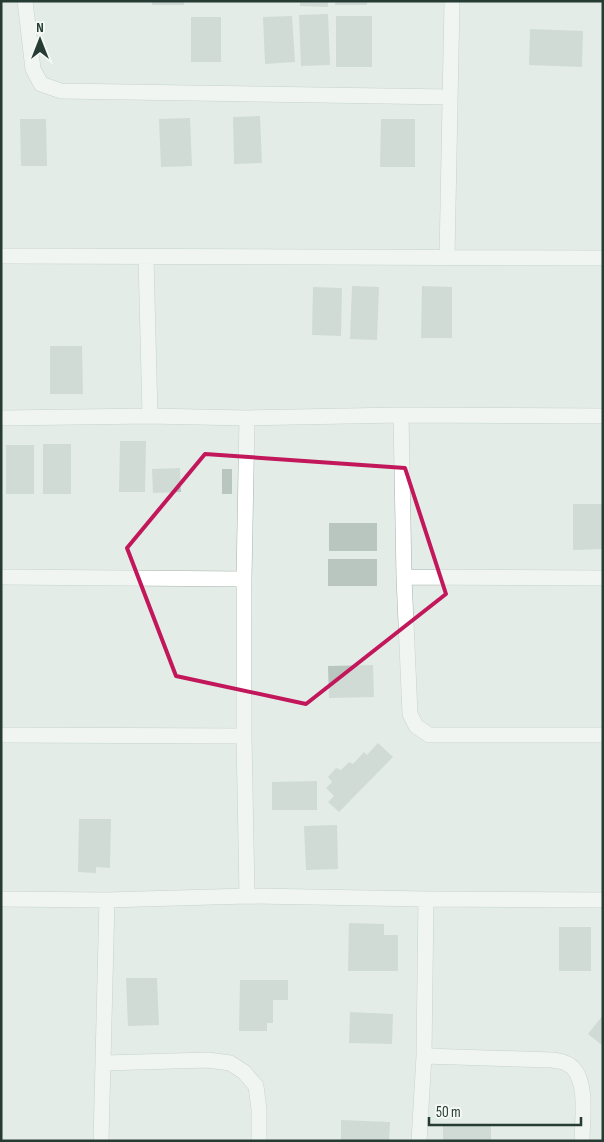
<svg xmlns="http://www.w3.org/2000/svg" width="604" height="1142" font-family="'Sofia Sans Condensed',sans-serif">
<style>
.building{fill:#b9c6c0}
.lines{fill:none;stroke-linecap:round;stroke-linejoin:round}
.minor-casing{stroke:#a6b3ad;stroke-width:16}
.minor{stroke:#fff;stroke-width:15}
.marked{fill:none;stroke:#c2185b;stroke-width:4;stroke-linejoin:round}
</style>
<rect width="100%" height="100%" fill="#e3ece7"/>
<path class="building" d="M152,1h32v4h-32z
M300,1h28v6l-28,-1z
M335,1h32v4h-32z
M328,14l2,51 -29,1 -2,-51z
M292,16l3,46 -30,2 -2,-47z
M336,16h36v51h-36z
M191,17h30v45h-30z
M530,29l53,2 -1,36 -53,-2z
M260,116l2,47 -28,1 -1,-47z
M190,118l2,48 -31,1 -2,-48z
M20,119h26l1,47h-26z
M381,119h34v48h-35z
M352,286l27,1 -2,53 -27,-1z
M422,286l30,1v51h-31z
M313,287l29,1 -1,48 -29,-1z
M50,346h32l1,48h-33z
M120,441h26l-1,51h-26z
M43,444h28v50h-28z
M6,445h28v49h-28z
M180,468l1,24 -28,1 -1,-24z
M222,469h10v25h-10z
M573,504h30v45l-30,1z
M329,523h48v28h-48z
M328,559h49v27h-49z
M373,665l1,32 -45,1 -1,-32z
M378,743l15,14 -54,55 -11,-10 6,-6 -8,-8 6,-6 -4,-5 8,-9 5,2 8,-8 4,2 11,-12 3,3z
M317,781v29h-45v-28z
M79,819h32l-1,49 -14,-1v6l-18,-1z
M337,825l1,44 -32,1 -2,-44z
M349,923l35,1v11h14v36h-50z
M559,927h32v44h-32z
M126,978h31l2,47 -31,1z
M240,980h48v20h-15v23h-6v8h-28z
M350,1012l43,2 -1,30 -43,-1z
M603,1015v31l-15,-12z
M341,1120l49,2 -1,19h-48z
M443,1126h48v15h-48z"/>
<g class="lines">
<g class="minor-casing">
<path id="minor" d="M25,1l8,68 8,15 20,7 389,6
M1,256l602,2
M146,257l4,159
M447,257l5,-256
M401,415l3,162 6,137 6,12 13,9h174
M1,418l149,-2 97,2 154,-3 202,1
M1,577l243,2
M404,577l199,1
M1,735l243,1
M247,896l-3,-160v-157l3,-161
M1,899l106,1 140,-4 179,3 177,1
M424,1056l128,4c8,1 15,2 21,8 15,16 9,53 9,73
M104,1063l104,-3 22,3 14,9 12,14 3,23v32
M101,1141l6,-241
M419,1141l5,-85 2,-157"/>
</g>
<use href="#minor" class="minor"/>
</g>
<path d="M0 0H604V1142H0ZM205,454l200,14 41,126 -140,110 -130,-28 -49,-128z" fill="#e3ece7" fill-opacity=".55" fill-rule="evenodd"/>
<path class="marked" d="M205,454l200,14 41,126 -140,110 -130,-28 -49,-128z"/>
<rect width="604" height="1142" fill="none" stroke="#253b33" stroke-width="5"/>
<g transform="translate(40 40)" stroke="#f3f8f5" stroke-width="4" paint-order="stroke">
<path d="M0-4L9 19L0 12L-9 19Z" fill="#253b33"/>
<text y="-8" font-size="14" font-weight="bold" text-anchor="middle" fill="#253b33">N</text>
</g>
<path d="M429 1117v8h152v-8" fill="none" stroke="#253b33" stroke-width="2.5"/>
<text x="436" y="1117" font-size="15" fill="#253b33" stroke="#f3f8f5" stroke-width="4" paint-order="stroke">50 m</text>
</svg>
